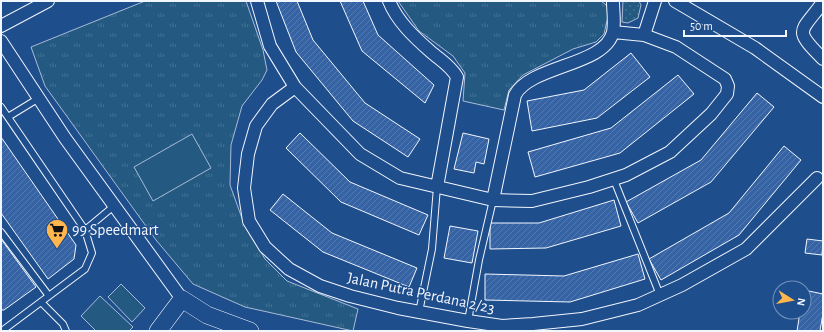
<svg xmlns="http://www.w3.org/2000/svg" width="824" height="332" font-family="'Alegreya Sans',sans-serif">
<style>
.grass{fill:url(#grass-dots);stroke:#a8bbd7}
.park{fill:url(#park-tufts);stroke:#a8bbd7}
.garden{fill:#245a82;stroke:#a8bbd7}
.building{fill:url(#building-hatch);stroke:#f2f6ff}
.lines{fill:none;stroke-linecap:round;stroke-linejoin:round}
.lane-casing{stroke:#f2f6ff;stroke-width:8}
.street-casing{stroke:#f2f6ff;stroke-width:14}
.secondary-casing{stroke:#f2f6ff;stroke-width:18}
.lane{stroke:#1f4e8c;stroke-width:6}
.street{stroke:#1f4e8c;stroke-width:12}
.secondary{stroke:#1f4e8c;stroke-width:17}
.labels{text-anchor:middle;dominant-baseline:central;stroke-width:3;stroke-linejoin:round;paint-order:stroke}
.poi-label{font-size:16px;fill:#f2f6ff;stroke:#1f4e8c;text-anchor:start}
.street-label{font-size:16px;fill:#f2f6ff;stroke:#1f4e8c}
</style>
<defs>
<pattern id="grass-dots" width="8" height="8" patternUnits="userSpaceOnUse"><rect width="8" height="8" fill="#245a82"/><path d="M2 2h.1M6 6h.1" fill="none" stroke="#447295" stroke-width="1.8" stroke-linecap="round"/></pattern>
<pattern id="park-tufts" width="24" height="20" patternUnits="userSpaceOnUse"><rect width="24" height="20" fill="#245a82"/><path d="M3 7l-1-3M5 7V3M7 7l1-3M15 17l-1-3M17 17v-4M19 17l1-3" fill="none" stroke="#447295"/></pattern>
<pattern id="building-hatch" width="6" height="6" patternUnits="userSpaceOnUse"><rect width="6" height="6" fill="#3563a3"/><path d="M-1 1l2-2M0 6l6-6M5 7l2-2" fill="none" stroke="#537ab1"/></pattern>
</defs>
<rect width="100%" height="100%" fill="#1f4e8c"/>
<path class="grass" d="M623,1h16l2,4 -3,13 -10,5 -6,-1z"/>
<path class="park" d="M145,1h101l17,49 4,20 -5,10 -20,26 -11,39 -1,40 13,36 22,38 22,22 71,28 -5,22 -108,-24 -52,-23 -37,-44 -111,-154 -14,-39z
M398,1h203l9,7 -6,26 -8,8 -23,7 -50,26 -14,15 -5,20 -41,-9 2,-28 -12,-17 -34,-25z"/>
<path class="garden" d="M192,134l19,34 -58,33 -19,-34z
M121,284l24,24 -13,14 -24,-25z
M100,296l33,31 -4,4h-33l-15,-15z"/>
<path class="building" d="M276,1h21l16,39 52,63 55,36 -12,18 -55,-36 -57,-69z
M340,1h23l15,34 56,50 -9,18 -63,-52z
M631,53l19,24 -53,41 -65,13 -5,-30 57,-11z
M678,75l16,19 -74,59 -85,24 -7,-25 83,-24z
M757,93l17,14 -63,75 -73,41 -12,-21 75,-42z
M300,133l50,49 78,33 -9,20 -78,-33 -55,-54z
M463,133l26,6 -5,25 -8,-2 -2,11 -20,-4z
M1,137l75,108 -2,14 -26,20 -47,-66z
M784,146l17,14 -62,75 -78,45 -12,-21 80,-46z
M283,194l49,39 85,35 -8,19 -86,-35 -53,-42z
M614,200l7,26 -75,22 -56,1v-26h49z
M450,226l28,5 -6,32 -28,-5z
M1,239l35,48 -32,23h-3z
M807,239l16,2 -1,14 -17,-2z
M638,254l7,25 -75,23 -85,-2v-26l79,2z
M804,290l19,4v19l-3,18h-23l3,-19h4z"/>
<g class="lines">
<g class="lane-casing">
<path id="lane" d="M1,107l84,123 7,23 -7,16 -83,62
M8,117l31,-19
M614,180l46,115
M85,230l29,-24
M1,232l48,64
M41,302l22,22 3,7
M419,312l13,-63 5,-62
M468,321l11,-61 14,-60"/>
</g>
<g class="street-casing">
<path id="street" d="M257,1l13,45 25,41 65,67 40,24 93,22 39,1 57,-14 37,-12 44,-23 41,-38 16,-20 1,-8 -3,-7 -49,-32 -32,-12 -31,-3
M389,1c8,20 25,36 41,50 10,9 20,14 27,26l-20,110
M675,1l80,47 68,49
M823,2c-22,31 -31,26 0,57
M1,26l47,-25
M644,35l11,-34
M1,41l64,97 117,161
M295,87l-23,17 -16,22 -8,28 -4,34 5,33 16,26 24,22 31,17 30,10 48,12 70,13 34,5 31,-2 49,-5 56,-14 44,-20 64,-36 71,-71
M493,200l22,-105c16,-30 90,-29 98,-63 2,-9 0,-21 0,-31"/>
</g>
<g class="secondary-casing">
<path id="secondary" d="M158,331l24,-32 25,16 43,16"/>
</g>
<use href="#lane" class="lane"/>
<use href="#street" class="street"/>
<use href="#secondary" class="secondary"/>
</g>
<defs>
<g id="supermarket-pin" transform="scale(1.15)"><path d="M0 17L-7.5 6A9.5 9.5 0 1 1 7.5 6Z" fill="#ffb74d" stroke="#1f4e8c"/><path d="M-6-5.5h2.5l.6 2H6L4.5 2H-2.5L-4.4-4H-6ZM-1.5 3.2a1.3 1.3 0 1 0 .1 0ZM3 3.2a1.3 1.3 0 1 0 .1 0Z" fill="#111"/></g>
</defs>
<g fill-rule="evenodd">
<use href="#supermarket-pin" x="57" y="230"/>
</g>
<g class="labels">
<g class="poi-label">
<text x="72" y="230">99 Speedmart</text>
</g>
<g class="street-label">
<text transform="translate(421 293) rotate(12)">Jalan Putra Perdana 2/23</text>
</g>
</g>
<rect width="824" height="332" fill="none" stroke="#f2f6ff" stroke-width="4"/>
<g transform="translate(792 300) rotate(101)"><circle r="19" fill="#1f4e8c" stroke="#7391ba"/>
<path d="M0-3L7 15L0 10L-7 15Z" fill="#ffb74d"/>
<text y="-6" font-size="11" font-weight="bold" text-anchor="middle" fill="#f2f6ff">N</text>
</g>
<path d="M684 30v6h102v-6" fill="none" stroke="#f2f6ff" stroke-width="2"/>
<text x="690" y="30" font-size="12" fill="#f2f6ff" stroke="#1f4e8c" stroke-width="3" paint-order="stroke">50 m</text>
</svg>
